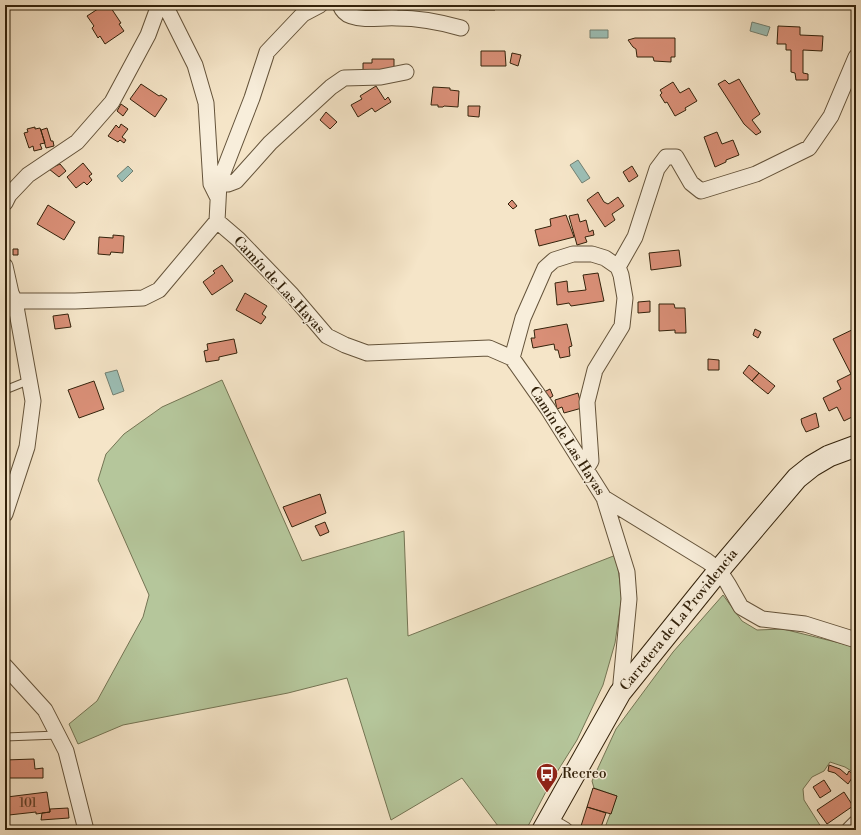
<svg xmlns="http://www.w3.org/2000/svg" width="861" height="835" font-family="'Libre Bodoni',serif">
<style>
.green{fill:#b5c69b;stroke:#747453}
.water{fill:#9cbfb6;stroke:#728072}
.building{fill:#d98f77;stroke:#33220b}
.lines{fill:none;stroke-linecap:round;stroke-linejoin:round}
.lane-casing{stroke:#64533a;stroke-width:9}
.street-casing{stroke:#64533a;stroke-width:17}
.secondary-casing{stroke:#33220b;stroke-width:23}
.lane{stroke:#f8eedb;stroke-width:7}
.street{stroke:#f8eedb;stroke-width:15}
.secondary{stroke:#f8eedb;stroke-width:21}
.labels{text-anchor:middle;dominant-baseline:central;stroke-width:3;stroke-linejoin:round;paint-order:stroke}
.number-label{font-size:12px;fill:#5c3d26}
.street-label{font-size:14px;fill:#33220b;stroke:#f8eedb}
.poi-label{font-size:14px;fill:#33220b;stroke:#f8eedb;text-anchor:start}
</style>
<rect width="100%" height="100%" fill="#f5e5c8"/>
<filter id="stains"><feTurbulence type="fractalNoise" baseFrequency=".005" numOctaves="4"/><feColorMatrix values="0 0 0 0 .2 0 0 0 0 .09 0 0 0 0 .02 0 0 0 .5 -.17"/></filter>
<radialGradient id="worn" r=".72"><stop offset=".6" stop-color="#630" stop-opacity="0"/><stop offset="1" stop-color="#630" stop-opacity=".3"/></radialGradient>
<path class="green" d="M222,380l80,181 102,-30 4,105 208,-81 6,41 -7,47 -12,42 -26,55 -25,40 -26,50h-25l-39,-52 -71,42 -44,-142 -59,15 -165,32 -45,19 -9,-20 28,-23 46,-84 6,-22 -51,-115 8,-26 18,-20 38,-27z
M723,595l19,26 15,9 26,-1 73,18v127l-11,-7 -15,-5 -6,9 -12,6 -9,12 1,11 19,30h-219l13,-34 -23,-8 -2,-7 24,-52 57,-77z"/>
<path class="water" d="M752,22l18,5 -3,9 -17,-5z
M590,30h18v8h-18z
M578,160l12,18 -8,5 -12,-18z
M128,166l5,5 -11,11 -5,-6z
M117,370l7,21 -11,4 -8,-22z"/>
<path class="building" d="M104,5h5l12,18 -2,1 5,7 -19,13 -5,-8 -2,2 -6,-10 2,-2 -7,-10z
M407,5h17l-16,3z
M469,5h26v5h-26z
M778,26l22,1v8l23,1 -1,15 -19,-1v23l5,1v6h-12l-1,-7 -4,-1v-22h-5v-6h-9z
M635,38h40v19h-4v5l-17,-1 -1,-4h-16l-1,-8 -3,-2 -5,-7z
M481,51h24l1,15h-25z
M512,53l9,2 -3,11 -8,-3z
M372,59h22v9l-31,6v-11h9z
M739,79l21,35 -8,6 9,12 -5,3 -12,-11 -26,-40 7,-4 4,4z
M673,82l7,11 9,-5 8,13 -12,7 1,2 -11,6 -8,-14 -2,1 -5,-8 2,-2 -2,-3z
M141,84l18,12 2,-1 6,4 -12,18 -25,-18z
M376,86l9,14 3,-3 3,5 -16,10 -3,-4 -14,9 -7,-12 11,-6 -2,-3z
M433,87l17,1v2l9,1 -1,16 -14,-1 -1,1h-5v-2h-7z
M121,104l7,5 -5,7 -6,-5z
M468,106h12l-1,11 -11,-1z
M326,112l11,10 -7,7 -10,-9z
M121,124l7,5 -6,8 4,3 -2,3 -4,-3 -2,2 -10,-6 8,-11 3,3z
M35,127v2l5,-1 5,15 -5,1 2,5 -8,2 -1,-5 -4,2 -5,-15 4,-1 -1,-3z
M47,128l4,13h2l1,5 -8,2 -5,-18z
M717,132l5,12 11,-4 6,15 -13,5v2l-11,5 -11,-30z
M83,163l9,11 -3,2 3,4 -5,5 -3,-3 -8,6 -9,-11z
M60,164l6,7 -7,6 -10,-8z
M632,166l6,10 -9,6 -6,-10z
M598,192l6,10 4,2 10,-7 6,9 -12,8 3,6 -10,7 -18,-27z
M512,200l5,6 -4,3 -5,-5z
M48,205l27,17 -11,18 -27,-16z
M578,214l2,8 6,-2 3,12 4,-2 1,5 -9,2 2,5 -10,3 -8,-29z
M566,215l8,22 -35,9 -4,-16 16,-4 -1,-7z
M113,235l11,1 -1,17 -12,-1 -1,3 -12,-1 1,-17 14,1z
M13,249h5v6h-5z
M679,250l2,16 -30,4 -2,-17z
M222,265l11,16 -21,14 -9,-13 12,-9 -2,-2z
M598,273l6,28 -33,5 -2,-3 -12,2 -2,-22 12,-2 1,11 18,-2 -3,-15z
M245,293l22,13 -5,8 4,3 -5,7 -25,-14z
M650,301v11l-12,1v-11z
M659,304h15l1,4h10l1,25h-11v-3l-16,1z
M68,314l3,13 -16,2 -2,-13z
M567,324l5,22 -3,1 1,9 -10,2 -2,-8h-3l-1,-6 -21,4 -2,-10h4l-1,-8z
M856,328v87l-12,6 -7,-14 -8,4 -6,-13 18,-9 -4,-8 14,-7 -18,-35z
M755,329l6,3 -3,6 -5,-3z
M234,339l3,14 -18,4v3l-13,2 -2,-11 4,-1 -1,-6z
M708,359l11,1v10h-11z
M749,365l10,8 -7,8 -9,-8z
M759,373l16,13 -7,8 -16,-13z
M94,381l10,28 -25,9 -11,-28z
M550,389l3,7 -5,3 -4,-7z
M578,393l4,15 -18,5 -2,-6 -5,2 -2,-9z
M816,413l3,14 -13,5 -4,-8 -1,-5z
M320,494l6,19 -34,14 -9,-20z
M325,522l4,10 -9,4 -5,-10z
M34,759l1,10 8,-1v10h-38v-18z
M829,765l11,4 7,6 2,-4 5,4 -6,9 -13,-11 -7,-2z
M824,780l7,11 -11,7 -7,-11z
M593,788l24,8 -6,18 -24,-7z
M47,792l3,20 -14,2v-2l-27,3 -2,-18z
M844,792l9,14 -26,18 -10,-14z
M587,807l19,6 -6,17h-6l-13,-4z
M68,808l1,10 -28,2 1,-7 8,-1v-3z"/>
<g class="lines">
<g class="lane-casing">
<path id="lane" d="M5,390l25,-10
M5,737l53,-2"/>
</g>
<g class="street-casing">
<path id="street" d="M165,5l30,60 11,38 5,81 6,12
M320,5l-17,9 -36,38 -15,46 -33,85 -2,38 21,18 54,56 35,41 18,9 22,8 122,-5 23,10 36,51 56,89 23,74 2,27 -9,94
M340,5c2,5 5,9 11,11 14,5 31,1 46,2 22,0 43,4 64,10
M219,183l9,1 8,-3 34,-38 61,-56 13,-9 37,-1 25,-5
M5,203l4,-8 19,-20 49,-33 35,-40 36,-67 11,-30
M5,266l6,27 4,8 18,100 -6,46 -22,67
M15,301h60l68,-3 16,-8 58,-69
M512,358l11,-40 22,-50 9,-8 19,-6h19l13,4 13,9
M586,469l5,-8 -4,-59 8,-32 27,-44 3,-28 -4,-23 -3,-8 17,-30 22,-68 9,-12h10l15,26 10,8 55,-17 53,-26 22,-32 25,-59
M604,498l103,63 12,9 9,14 13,23 21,12 43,5 51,16
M5,666l40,44 21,41 20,79
M548,820l17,10
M849,830l7,-7"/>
</g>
<g class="secondary-casing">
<path id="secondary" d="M543,830l77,-137 99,-123 78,-92 15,-12 17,-10 27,-10"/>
</g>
<use href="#lane" class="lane"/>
<use href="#street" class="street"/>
<use href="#secondary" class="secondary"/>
</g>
<defs>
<g id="bus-pin" transform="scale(1.15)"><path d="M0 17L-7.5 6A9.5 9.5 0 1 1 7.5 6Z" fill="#8f2418" stroke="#f8eedb"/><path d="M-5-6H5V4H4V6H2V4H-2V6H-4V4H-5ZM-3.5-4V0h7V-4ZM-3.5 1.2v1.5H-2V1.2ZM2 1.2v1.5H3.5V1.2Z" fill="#fff"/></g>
</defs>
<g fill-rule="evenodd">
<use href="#bus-pin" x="547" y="774"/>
</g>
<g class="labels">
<g class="number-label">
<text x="28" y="803">101</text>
</g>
<g class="street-label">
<text transform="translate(279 285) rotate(47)">Camín de Las Hayas</text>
<text transform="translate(567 441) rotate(57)">Camín de Las Hayas</text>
<text transform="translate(679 620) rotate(-51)">Carretera de La Providencia</text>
</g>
<g class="poi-label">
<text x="562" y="774">Recreo</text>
</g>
</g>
<rect width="861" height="835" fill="none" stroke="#f5e5c8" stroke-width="20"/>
<rect x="6" y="6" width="849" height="823" fill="none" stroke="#33220b" stroke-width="2"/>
<rect x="10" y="10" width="841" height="815" fill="none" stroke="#33220b"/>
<rect width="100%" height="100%" filter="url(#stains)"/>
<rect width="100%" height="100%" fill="url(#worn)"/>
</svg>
